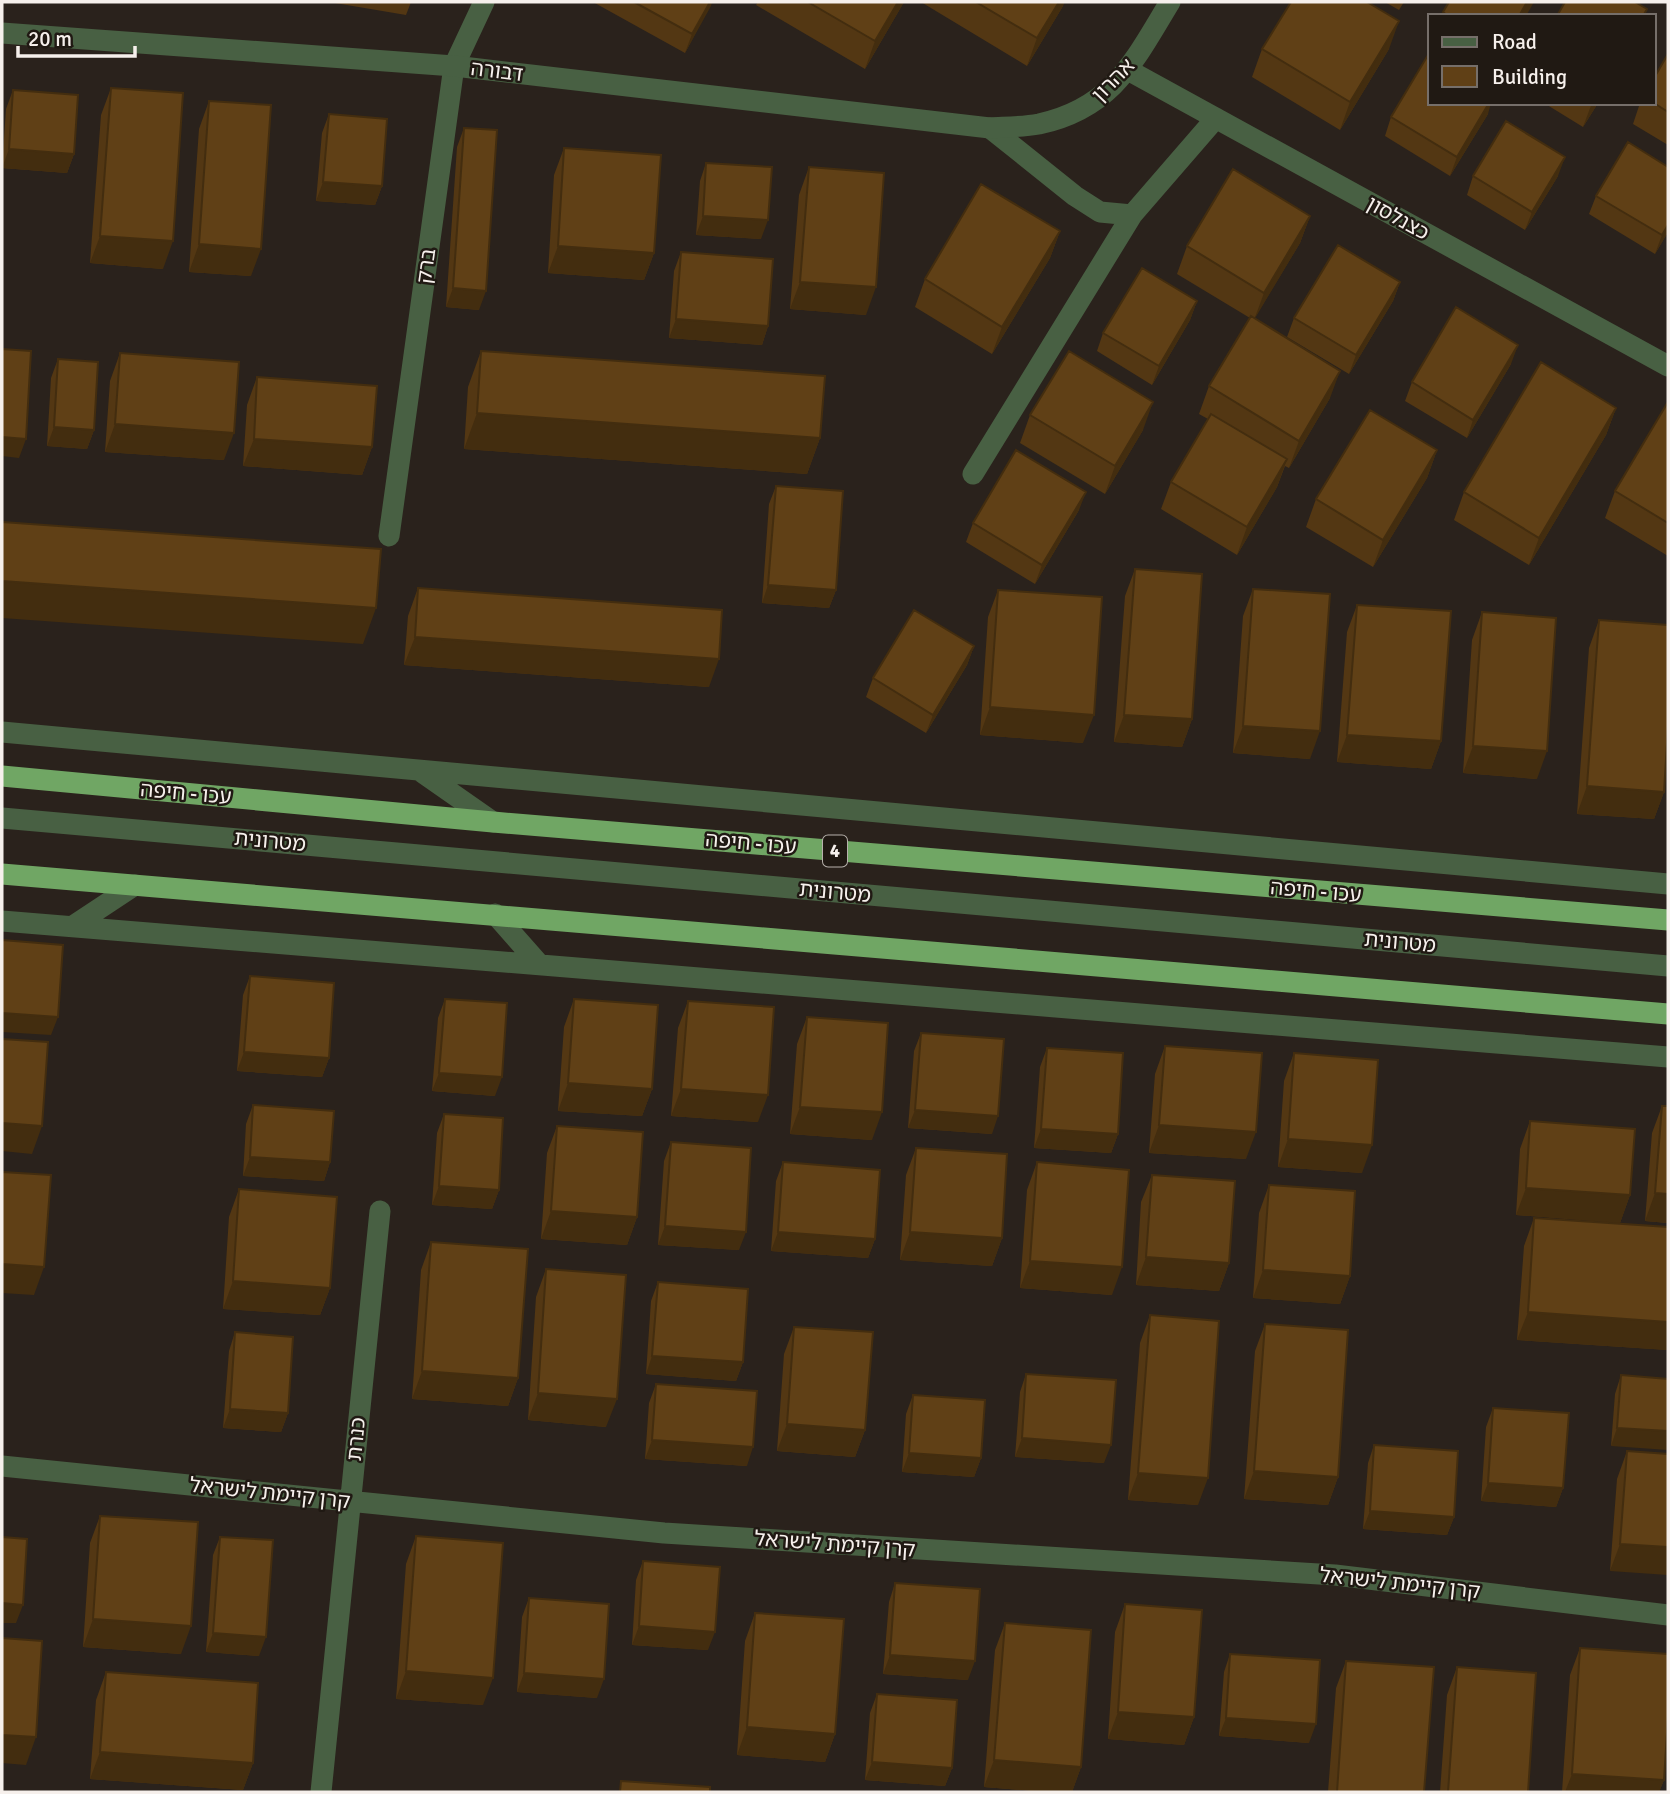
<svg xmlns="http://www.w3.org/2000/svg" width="1670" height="1794" font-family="Signika,'Noto Sans Hebrew',sans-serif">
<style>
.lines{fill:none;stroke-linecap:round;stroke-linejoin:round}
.service{stroke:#486043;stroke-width:21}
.minor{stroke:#486043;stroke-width:21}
.tertiary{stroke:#486043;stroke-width:21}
.trunk{stroke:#70a664;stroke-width:21}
.wall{fill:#533713}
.shaded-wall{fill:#432d0f}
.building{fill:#604016;stroke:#432d0f;stroke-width:2}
.labels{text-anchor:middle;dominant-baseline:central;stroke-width:5;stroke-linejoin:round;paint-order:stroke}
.shield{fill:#201913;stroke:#b6b0ab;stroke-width:2}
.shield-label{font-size:19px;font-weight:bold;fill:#f6f0ec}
.street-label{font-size:21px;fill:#f6f0ec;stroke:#201913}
</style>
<rect width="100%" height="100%" fill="#2a221c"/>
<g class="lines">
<path class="service" d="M2,732l1666,152
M420,771l73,51
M2,818l1666,148
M495,914l44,50
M2,921l1666,136
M73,926l62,-41"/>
<path class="minor" d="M1128,70l540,296
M990,128l85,68 25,16 32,3
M973,474l159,-259 84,-97
M389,536l65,-470 30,-64
M2,1466l662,67 671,42 333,40
M321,1792l59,-581"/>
<path class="tertiary" d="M2,33l452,33 536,62c16,-1 33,-1 49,-4 74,-16 95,-63 131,-122"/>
<path class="trunk" d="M2,776l491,46 1175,98
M2,874l1666,140"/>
</g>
<path class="wall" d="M329,2h82l-5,13z
M593,2h119l-27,51z
M758,2h146l-39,67 -109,-64z
M921,2h143l-1,4 -36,60z
M1385,2h19l-5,8z
M1262,49h127l-49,81 -88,-53z
M1668,54v91l-35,-21 7,-21h14z
M111,88l52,181 -73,-6 11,-148z
M13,90l61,64 -7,19 -65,-5 4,-59z
M209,101l42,175 -62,-4 10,-143z
M1544,103h54l-15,24z
M329,114l53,72 -7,19 -59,-4 6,-68z
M1488,114l-38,62 -65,-40 6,-19z
M464,128l15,182 -33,-3 11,-160z
M564,148l90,105 -10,27 -96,-7 6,-98z
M706,163l55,76 -65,-4 4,-54z
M809,167l57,148 -76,-6 9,-114z
M1668,167v65l-13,22 -66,-40 7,-18z
M1473,176h85l-33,54 -58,-35z
M1310,216l-10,27 -46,76 76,79 -41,70 -4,-2 -8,21 -40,68 -76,-46 10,-27 37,-63 -9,-5 10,-28 41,-68 -73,-44 10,-28z
M1060,231l-10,27 -58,96 -77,-47 10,-28z
M681,252l87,74 -6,19 -93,-7 5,-67z
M1400,282l-7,19 -44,73 -62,-37 7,-19z
M1197,301l-7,19 -38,65 -55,-34 6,-18z
M481,351l339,87 -13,36 -343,-25 4,-62z
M120,353l104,107 -119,-8 5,-71z
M58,359l36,71 -7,19 -40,-3 4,-68z
M1511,364l-44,74 -62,-37 7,-19z
M257,377l115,70 -10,28 -119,-9 4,-61z
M1668,402v154l-63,-38 10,-27z
M1616,408l-10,27 -77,130 -75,-45 10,-28z
M1030,415l113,15 -38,64 -85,-51z
M1437,450l-10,28 -54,89 -67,-40 10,-28z
M776,486l60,104 -7,18 -67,-5 7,-99z
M1079,510l-44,74 -69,-42 7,-19z
M1135,569l57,150 -10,28 -68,-5 11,-146z
M418,588l291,99 -305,-22 4,-49z
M1253,589l57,170 -77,-6 10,-137z
M998,590l85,153 -103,-8 8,-118z
M1357,605l84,136 -10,28 -94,-7 10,-130z
M1482,612l55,167 -74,-6 9,-133z
M1599,620l65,172 -10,27 -77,-5 12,-166z
M974,646l-7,19 -41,68 -60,-36 7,-19z
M250,976l79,82 -7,19 -85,-6 6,-76z
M445,999l50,97 -63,-5 6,-73z
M574,999l78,90 -10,27 -84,-5 6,-84z
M688,1001l70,121 -87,-6 7,-88z
M807,1017l65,123 -82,-6 7,-90z
M921,1033l71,101 -84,-6 6,-77z
M1165,1046l81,113 -97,-6 6,-79z
M1047,1048l71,86 -7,19 -77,-5 6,-81z
M1294,1053l68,120 -84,-6 6,-86z
M253,1105l77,57 -6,19 -81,-5 3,-52z
M1662,1106h6v117l-23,-2 7,-88z
M444,1114l55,76 -7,19 -60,-4 5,-72z
M1530,1121l100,74 -10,28 -104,-8 4,-66z
M557,1126l80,91 -10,28 -86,-6 6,-86z
M671,1142l68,108 -81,-5 6,-84z
M916,1148l86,90 -10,28 -92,-6 6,-85z
M783,1162l92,77 -7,19 -97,-7 5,-70z
M1037,1162l75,133 -92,-7 7,-98z
M1152,1175l77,88 -10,28 -83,-6 5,-83z
M1269,1185l81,91 -10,28 -87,-6 6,-85z
M239,1189l91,99 -10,27 -97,-6 6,-92z
M1534,1218l134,9v123l-151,-10 7,-94z
M431,1242l87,136 -10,28 -96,-7 9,-129z
M546,1269l60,158 -78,-7 8,-123z
M658,1282l85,80 -7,19 -90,-7 5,-73z
M1150,1315l48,190 -70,-5 12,-157z
M1265,1324l73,153 -10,28 -84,-6 11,-148z
M794,1327l71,103 -10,27 -78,-6 7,-97z
M235,1332l53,81 -7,19 -58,-4 6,-77z
M1026,1374l78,89 -89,-6 5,-65z
M1621,1375l47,4 -57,67 4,-52z
M656,1384l91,82 -102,-7 4,-56z
M913,1395l68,63 -7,19 -72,-5 4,-58z
M1493,1408l70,80 -7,19 -75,-6 5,-74z
M1374,1445l80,72 -7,18 -84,-6 5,-66z
M1627,1451l41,3 -58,117 7,-92z
M100,1516l81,138 -98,-7 7,-104z
M416,1536l67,169 -87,-6 10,-135z
M220,1537l39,119 -53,-4 7,-97z
M643,1561l65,89 -76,-5 4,-65z
M895,1583l73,97 -85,-6 6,-72z
M529,1598l68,100 -80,-6 5,-75z
M1125,1604l69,113 -10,28 -76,-6 7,-107z
M755,1613l80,121 -10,28 -88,-7 8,-114z
M1005,1623l76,144 -9,25h-25l-63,-5 11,-137z
M1580,1648l84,132 -5,12h-97l8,-117z
M1230,1654l79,89 -90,-7 5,-64z
M1346,1661l78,131h-96l8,-104z
M1457,1667l71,125h-88l7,-97z
M106,1672l147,91 -10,27 -153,-11 6,-79z
M877,1694l75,74 -7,18 -80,-6 5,-67z"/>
<path class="shaded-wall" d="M710,2h2l-1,4 -26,47 7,-19z
M898,2h6l-39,67 10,-28z
M1059,2h5l-1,4 -36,60 10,-28z
M1527,2h7l-8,14h-7z
M1399,21l-10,28 -49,81 10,-28z
M1489,103h2l-3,11 -38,62 7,-19z
M1592,103h6l-15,24z
M9,149l65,5 -7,19 -65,-5z
M1565,157l-7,19 -33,54 7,-18z
M323,182l59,4 -7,19 -59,-4z
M703,216l65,4 -7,19 -65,-4z
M1310,216l-10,27 -46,77 10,-27z
M1668,225v7l-13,22 7,-19z
M1060,231l-10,27 -58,96 10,-27z
M100,236l73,5 -10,28 -73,-6z
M199,244l62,5 -10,27 -62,-4z
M558,246l96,7 -10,27 -96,-7z
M800,282l76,5 -10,28 -76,-6z
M1400,282l-7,19 -44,73 7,-19z
M453,288l33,3 -7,19 -33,-3z
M1197,301l-7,19 -38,65 7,-19z
M676,319l92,7 -6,19 -93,-7z
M1518,345l-7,19 -44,74 6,-18z
M1340,371l-10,27 -41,70 10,-27z
M1153,402l-10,28 -38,64 10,-28z
M1616,408l-10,27 -77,130 10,-27z
M477,413l343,25 -13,36 -343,-25z
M115,424l119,9 -10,27 -119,-8z
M54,427l40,3 -7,19 -40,-3z
M2,437l24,2 -7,19 -17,-2z
M254,439l118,8 -10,28 -119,-9z
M1437,450l-10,28 -54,89 10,-27z
M1287,459l-10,28 -40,68 10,-28z
M1086,492l-7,18 -44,74 7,-19z
M2,581l374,27 -13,36 -361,-26z
M768,585l68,5 -7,18 -67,-5z
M415,637l304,22 -10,28 -305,-22z
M974,646l-7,19 -41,68 7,-18z
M990,707l104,8 -11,28 -103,-8z
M1124,715l68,4 -10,28 -68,-5z
M1243,726l77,5 -10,28 -77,-6z
M1347,735l94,6 -10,28 -94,-7z
M1473,746l74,5 -10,28 -74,-6z
M1587,786l77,6 -10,27 -77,-5z
M2,1013l56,4 -7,18 -49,-3z
M244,1052l85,6 -7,19 -85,-6z
M439,1073l63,4 -7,19 -63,-5z
M568,1083l84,6 -10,27 -84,-5z
M681,1089l87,6 -10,27 -87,-6z
M800,1107l82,5 -10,28 -82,-6z
M915,1110l83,6 -6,18 -84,-6z
M2,1123l40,3 -10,28 -30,-3z
M1159,1125l97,7 -10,27 -97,-6z
M1041,1129l77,5 -7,19 -77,-5z
M1288,1139l84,6 -10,28 -84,-6z
M250,1157l80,5 -6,19 -81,-5z
M439,1186l60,4 -7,19 -60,-4z
M1526,1188l104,7 -10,28 -104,-8z
M1655,1193l13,1v29l-23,-2z
M551,1211l86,6 -10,28 -86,-6z
M665,1226l81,6 -7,18 -81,-5z
M778,1232l97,7 -7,19 -97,-7z
M910,1232l92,6 -10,28 -92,-6z
M1146,1257l83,6 -10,28 -83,-6z
M1030,1261l92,6 -10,28 -92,-7z
M2,1264l42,3 -10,28 -32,-2z
M1263,1270l87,6 -10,28 -87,-6z
M233,1281l97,7 -10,27 -97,-6z
M1528,1312l140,10v28l-151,-10z
M652,1356l91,6 -7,19 -90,-7z
M422,1371l96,7 -10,28 -96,-7z
M538,1393l79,6 -11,28 -78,-7z
M230,1409l58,4 -7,19 -58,-4z
M787,1424l78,6 -10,27 -78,-6z
M1617,1428l51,3v19l-57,-4z
M1022,1438l89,7 -7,18 -89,-6z
M652,1440l101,7 -6,19 -102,-7z
M909,1453l72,5 -7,19 -72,-5z
M1254,1471l84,6 -10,28 -84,-6z
M1138,1473l70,5 -10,27 -70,-5z
M1488,1483l75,5 -7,19 -75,-6z
M1370,1511l84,6 -7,18 -84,-6z
M1620,1544l48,3v28l-58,-4z
M2,1603l21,2 -7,18h-14z
M93,1619l98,7 -10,28 -98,-7z
M639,1626l76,6 -7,18 -76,-5z
M213,1633l53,4 -7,19 -53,-4z
M890,1655l85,6 -7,19 -85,-6z
M406,1671l87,7 -10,27 -87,-6z
M524,1673l80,6 -7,19 -80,-6z
M1118,1712l76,5 -10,28 -76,-6z
M1226,1718l90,6 -7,19 -90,-7z
M747,1727l88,7 -10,28 -88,-7z
M2,1735l34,2 -10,28 -24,-2z
M100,1752l153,11 -10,27 -153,-11z
M994,1760l87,7 -9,25h-25l-63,-5z
M872,1762l80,6 -7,18 -80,-6z
M1572,1774l92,6 -5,12h-94z"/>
<path class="building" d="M634,2h76l-18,32z
M808,2h90l-23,39z
M976,2h83l-22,36z
M1291,2h76l32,19 -49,81 -88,-53z
M1449,2h78l-8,14h-71l-5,-4z
M1565,2h70l12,7 -4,7h-86z
M1668,54v58l-14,-9v-25z
M1428,55l2,2v46h59l-32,54 -66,-40z
M111,88l72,5 -10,148 -73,-5z
M13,90l65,5 -4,59 -65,-5z
M209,101l62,4 -10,144 -62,-5z
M329,114l58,5 -5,67 -59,-4z
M1506,121l59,36 -33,55 -59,-36z
M464,128l33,2 -11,161 -33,-3z
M1628,142l40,25v58l-6,10 -66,-39z
M564,148l97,7 -7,98 -96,-7z
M706,163l66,4 -4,53 -65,-4z
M809,167l75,6 -8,114 -76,-5z
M1233,169l77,47 -46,77 -77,-47z
M981,184l79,47 -58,96 -77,-48z
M1338,245l62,37 -44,73 -62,-37z
M681,252l92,7 -5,67 -92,-7z
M1142,268l55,33 -38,65 -56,-33z
M1456,307l62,38 -45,75 -61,-38z
M1251,316l89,55 -41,70 -90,-55z
M2,349l29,2 -5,88 -24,-2z
M481,351l344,25 -5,62 -343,-25z
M1069,351l84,51 -38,64 -85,-51z
M120,353l119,9 -5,71 -119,-9z
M58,359l40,3 -4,68 -40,-3z
M1541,362l75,46 -77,130 -75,-46z
M257,377l120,9 -5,61 -118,-8z
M1668,402v121l-53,-32z
M1370,410l67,40 -54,90 -67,-41z
M1211,414l76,45 -40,68 -76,-45z
M1016,450l70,42 -44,73 -69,-42z
M776,486l67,5 -7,99 -68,-5z
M2,522l379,27 -5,59 -374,-27z
M1135,569l67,5 -10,145 -68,-4z
M418,588l304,22 -3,49 -304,-22z
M1253,589l77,5 -10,137 -77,-5z
M998,590l104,7 -8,118 -104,-8z
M1357,605l94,6 -10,130 -94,-6z
M914,610l60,36 -41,69 -60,-37z
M1482,612l74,6 -9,133 -74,-5z
M1599,620l69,5v102l-4,65 -77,-6z
M2,940l61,5 -5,72 -56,-4z
M250,976l84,7 -5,75 -85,-6z
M445,999l62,4 -5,74 -63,-4z
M574,999l84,6 -6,84 -84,-6z
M688,1001l86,6 -6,88 -87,-6z
M807,1017l81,6 -6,89 -82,-5z
M921,1033l83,6 -6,77 -83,-6z
M2,1039l46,3 -6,84 -40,-3z
M1165,1046l97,7 -6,79 -97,-7z
M1047,1048l76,5 -5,81 -77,-5z
M1294,1053l84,7 -6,85 -84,-6z
M253,1105l81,6 -4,51 -80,-5z
M1662,1106h6v88l-13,-1z
M444,1114l59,4 -4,72 -60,-4z
M1530,1121l105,8 -5,66 -104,-7z
M557,1126l86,6 -6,85 -86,-6z
M671,1142l80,6 -5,84 -81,-6z
M916,1148l91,6 -5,84 -92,-6z
M783,1162l97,8 -5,69 -97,-7z
M1037,1162l92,8 -7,97 -92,-6z
M2,1172l49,3 -7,92 -42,-3z
M1152,1175l83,6 -6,82 -83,-6z
M1269,1185l86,6 -5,85 -87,-6z
M239,1189l98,8 -7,91 -97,-7z
M1534,1218l134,9v95l-140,-10z
M431,1242l97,7 -10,129 -96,-7z
M546,1269l80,6 -9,124 -79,-6z
M658,1282l90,7 -5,73 -91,-6z
M1150,1315l69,6 -11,157 -70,-5z
M1265,1324l83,6 -10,147 -84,-6z
M794,1327l79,5 -8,98 -78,-6z
M235,1332l58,5 -5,76 -58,-4z
M1026,1374l90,6 -5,65 -89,-7z
M1621,1375l47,4v52l-51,-3z
M656,1384l101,7 -4,56 -101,-7z
M913,1395l72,5 -4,58 -72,-5z
M1493,1408l76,5 -6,75 -75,-5z
M1374,1445l84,6 -4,66 -84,-6z
M1627,1451l41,3v93l-48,-3z
M100,1516l98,6 -7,104 -98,-7z
M416,1536l87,7 -10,135 -87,-7z
M2,1537l25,2 -4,66 -21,-2z
M220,1537l53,3 -7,97 -53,-4z
M643,1561l77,6 -5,65 -76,-6z
M895,1583l85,6 -5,72 -85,-6z
M529,1598l80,6 -5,75 -80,-6z
M1125,1604l77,6 -8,107 -76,-5z
M755,1613l89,6 -9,115 -88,-7z
M1005,1623l86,7 -10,137 -87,-7z
M2,1638l40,3 -6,96 -34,-2z
M1580,1648l88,6v63l-4,63 -92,-6z
M1230,1654l90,6 -4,64 -90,-6z
M1346,1661l88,6 -10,125h-87z
M1457,1667l79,6 -8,119h-80z
M106,1672l152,11 -5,80 -153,-11z
M877,1694l80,6 -5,68 -80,-6z
M621,1781l89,6v5h-90z"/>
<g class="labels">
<rect class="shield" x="823" y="835.5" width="24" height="31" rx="5"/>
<g class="shield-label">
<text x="835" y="851">4</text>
</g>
<g class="street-label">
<text transform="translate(497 71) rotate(7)">דבורה</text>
<text transform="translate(1113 80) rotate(-46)">אהרון</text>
<text transform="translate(1398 218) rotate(29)">כצנלסון</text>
<text transform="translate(426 266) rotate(-82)">ברק</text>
<text transform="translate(186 793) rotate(5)">עכו - חיפה</text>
<text transform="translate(270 841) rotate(5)">מטרונית</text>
<text transform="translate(751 843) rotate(5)">עכו - חיפה</text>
<text transform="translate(1316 891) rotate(5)">עכו - חיפה</text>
<text transform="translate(835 892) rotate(5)">מטרונית</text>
<text transform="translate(1400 942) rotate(5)">מטרונית</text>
<text transform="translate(356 1439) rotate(-84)">כנרת</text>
<text transform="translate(270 1493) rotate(6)">קרן קיימת לישראל</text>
<text transform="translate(835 1544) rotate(4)">קרן קיימת לישראל</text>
<text transform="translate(1400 1583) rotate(6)">קרן קיימת לישראל</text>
</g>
</g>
<rect width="1670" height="1794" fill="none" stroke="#f6f0ec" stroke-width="7"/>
<rect x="1428" y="14" width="228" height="91" fill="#201913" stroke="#766f6a" stroke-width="2"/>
<rect x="1442" y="37" width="35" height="10" fill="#486043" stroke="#766f6a" stroke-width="2"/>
<text x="1492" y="49" font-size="21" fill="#f6f0ec">Road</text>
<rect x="1442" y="66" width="35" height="21" fill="#604016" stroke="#766f6a" stroke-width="2"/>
<text x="1492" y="84" font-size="21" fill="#f6f0ec">Building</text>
<path d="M18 46v10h117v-10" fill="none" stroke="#f6f0ec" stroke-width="3.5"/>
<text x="28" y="46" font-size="21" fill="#f6f0ec" stroke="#201913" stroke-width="5" paint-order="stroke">20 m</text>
</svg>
